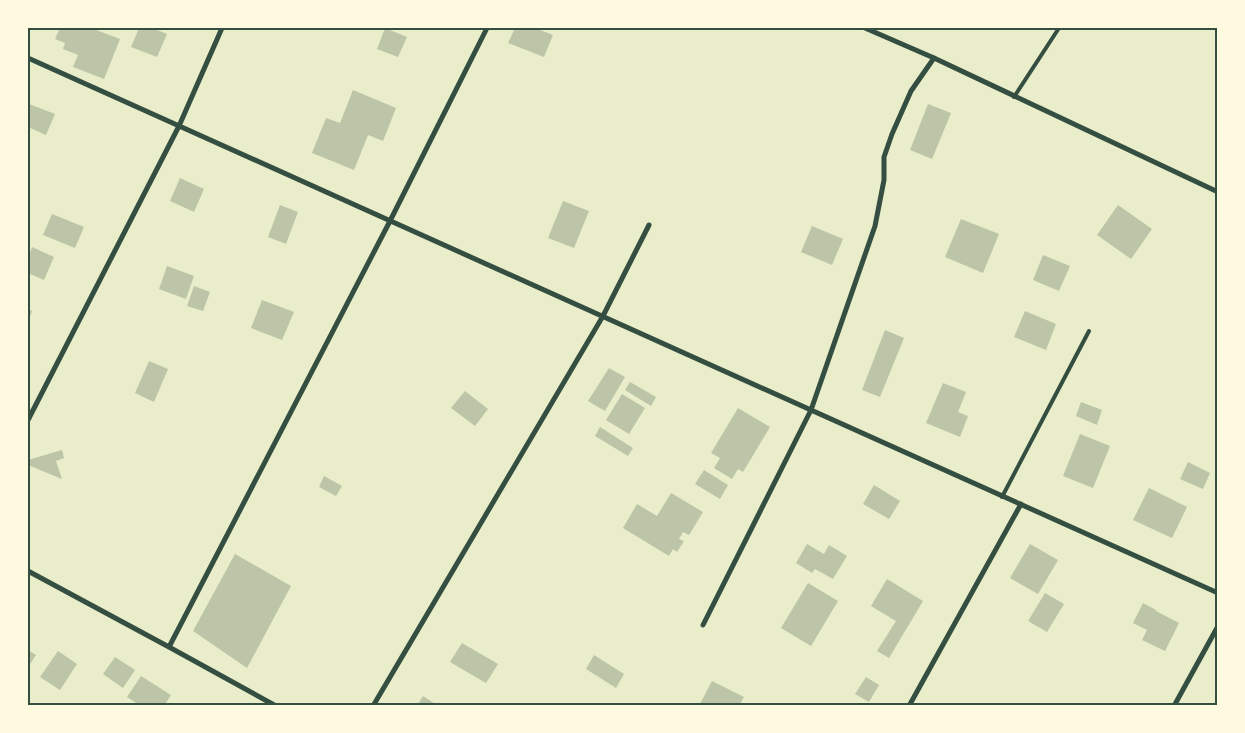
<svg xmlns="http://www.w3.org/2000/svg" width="1245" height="733" font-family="'Fira Sans Condensed',sans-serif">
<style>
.building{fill:#bcc5a7}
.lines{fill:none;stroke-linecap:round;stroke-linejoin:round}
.service{stroke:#344e41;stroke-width:4}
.minor{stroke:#344e41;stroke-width:5}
.neatline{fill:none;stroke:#344e41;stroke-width:2}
</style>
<rect width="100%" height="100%" fill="#e9edc9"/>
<path class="building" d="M60,28h31l29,11 -16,40 -31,-12 5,-12 -15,-6 2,-6 -10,-4z
M139,28h13l15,6 -10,23 -26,-10z
M385,28l22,9 -9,20 -21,-8z
M515,28h20l18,7 -9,22 -36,-14z
M353,90l43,18 -13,33 -15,-6 -14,35 -42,-17 14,-35 14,5z
M29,104l26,10 -9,21 -18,-8v-19z
M928,104l23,9 -19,46 -22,-9z
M180,178l24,11 -10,23 -24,-11z
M563,201l26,10 -15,37 -26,-10z
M280,205l18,7 -12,32 -18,-7z
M1118,205l34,24 -21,30 -34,-24z
M52,214l32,13 -9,21 -32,-13z
M961,219l38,15 -16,39 -38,-16z
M812,226l31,13 -11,26 -31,-13z
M32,247l22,10 -10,23 -16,-7v-15z
M1043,255l27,11 -11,25 -26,-11z
M167,266l27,10 -8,23 -27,-10z
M194,286l16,6 -7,19 -16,-5z
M262,300l32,12 -12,28 -31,-12z
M28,309l4,2 -4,12z
M1025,311l31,13 -10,26 -32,-13z
M885,330l19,8 -24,59 -18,-7z
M149,361l19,8 -14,33 -19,-9z
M609,368l16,9 -20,34 -17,-10z
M630,382l26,15 -5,9 -26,-16z
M943,383l23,9 -8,20 10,4 -8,21 -34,-14z
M465,391l23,18 -13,17 -24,-18z
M622,394l23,14 -16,26 -23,-14z
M1081,402l21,8 -5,15 -21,-9z
M738,408l32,19 -27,45 -5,-3 -6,10 -18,-11 6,-10 -9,-5z
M600,427l33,21 -5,8 -33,-20z
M1080,434l30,12 -17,42 -30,-12z
M62,450l2,8 -8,3 6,18 -34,-14v-5z
M1188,462l22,11 -7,16 -23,-10z
M704,470l24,15 -8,14 -25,-15z
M324,476l18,10 -6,10 -17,-9z
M874,485l26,16 -11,18 -26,-15z
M1149,488l38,19 -15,31 -39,-18z
M671,493l32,19 -14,23 -6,-3 -4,7 5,2 -7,11 -4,-3 -4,7 -46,-28 14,-24 20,12z
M807,544l17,10 5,-9 18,11 -14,23 -18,-10 -3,4 -16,-10z
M1030,544l28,16 -20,34 -28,-16z
M235,554l56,32 -44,82 -54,-37z
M887,579l36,22 -34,57 -12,-7 19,-30 -25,-15z
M808,583l30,18 -27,45 -30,-18z
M1045,593l19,11 -17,28 -19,-11z
M1143,603l13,7v1l23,12 -14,28 -23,-11 5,-10 -14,-7z
M462,643l36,21 -12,19 -36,-21z
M28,650l8,5 -8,12z
M58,651l19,13 -17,26 -20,-13z
M594,655l30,19 -8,14 -30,-19z
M115,657l20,13 -12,18 -20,-14z
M141,676l30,19 -7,11h-23l-14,-9z
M866,677l13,8 -10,17 -14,-8z
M712,681l32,16 -5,9h-40z
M423,696l15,10h-21z"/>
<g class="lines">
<path class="service" d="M1014,97l45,-69
M1002,497l87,-166"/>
<path class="minor" d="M865,28l69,30 284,134
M28,58l1190,535
M28,420l151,-294 43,-98
M28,571l141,76 107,59
M703,625l108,-215 64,-184 9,-46v-23l8,-23 19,-43 23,-33
M169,647l221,-426 97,-193
M373,706l230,-390 46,-91
M909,706l112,-202
M1174,706l44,-80"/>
</g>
<rect width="1245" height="733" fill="none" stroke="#fefae0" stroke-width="58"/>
<rect x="29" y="29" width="1187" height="675" class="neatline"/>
</svg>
